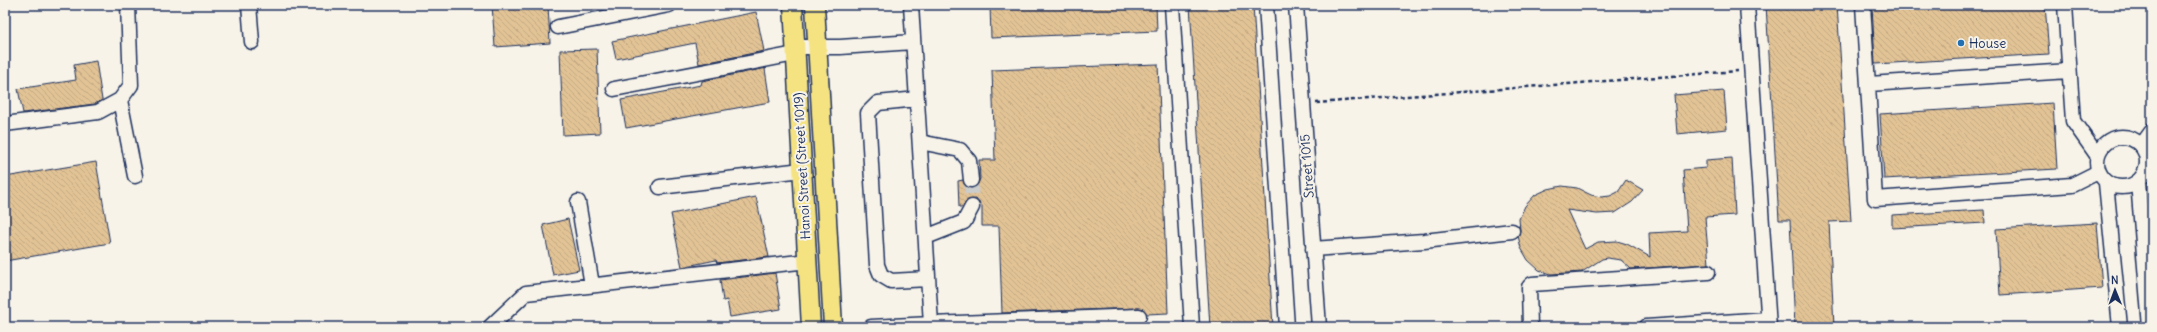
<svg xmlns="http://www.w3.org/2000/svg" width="2157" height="332" font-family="Delius,sans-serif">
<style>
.building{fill:url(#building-back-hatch);stroke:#1b2f5e}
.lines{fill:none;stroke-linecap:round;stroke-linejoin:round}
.minor-tunnel{stroke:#cbcccc;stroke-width:14;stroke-dasharray:14 7;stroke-linecap:butt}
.minor-casing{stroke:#1b2f5e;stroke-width:17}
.major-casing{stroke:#1b2f5e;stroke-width:21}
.path{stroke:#1b2f5e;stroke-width:2.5;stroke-dasharray:4 3;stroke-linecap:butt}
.minor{stroke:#f7f3e8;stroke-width:14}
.major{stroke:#f5e382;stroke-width:18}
.poi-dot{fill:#1f6fb2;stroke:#f7f3e8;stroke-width:1.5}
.labels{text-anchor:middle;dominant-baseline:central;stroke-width:4;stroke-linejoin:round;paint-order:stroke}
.poi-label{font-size:13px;fill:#1b2f5e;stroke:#f7f3e8;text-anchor:start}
.street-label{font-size:13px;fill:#1b2f5e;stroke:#f7f3e8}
</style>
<defs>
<pattern id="building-back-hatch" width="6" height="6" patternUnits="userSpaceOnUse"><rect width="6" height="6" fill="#e2c395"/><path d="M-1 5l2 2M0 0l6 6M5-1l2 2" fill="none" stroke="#c1a883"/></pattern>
</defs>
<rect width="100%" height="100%" fill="#f7f3e8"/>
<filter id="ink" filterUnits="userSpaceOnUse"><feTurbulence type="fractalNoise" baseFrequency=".025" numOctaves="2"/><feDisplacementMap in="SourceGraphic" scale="8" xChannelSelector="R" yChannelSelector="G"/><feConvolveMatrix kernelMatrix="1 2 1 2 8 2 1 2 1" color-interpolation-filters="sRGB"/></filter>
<g filter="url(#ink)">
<path class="building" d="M492,5h56l2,38 -55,4z
M990,5h166l1,26 -166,7z
M1190,5h63l20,322h-63z
M1766,5h71l14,216 -22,1 5,105h-39l-5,-107h-11z
M1872,5h173l4,49 -174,10z
M756,12l8,39 -65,13 -4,-21 -79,16 -4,-18z
M597,49l3,84 -37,2 -3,-85z
M96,61l6,39 -7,4 -72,9 -5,-24 58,-9 -2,-15z
M1158,64l10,249 -21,1 -4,-5 -4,-1 -137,5 -3,-87h-17v-20l-6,-7 -8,1 -6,7h-3l-1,-26 5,-1 5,8 8,-1 4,-8 -1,-19h16l-3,-90z
M767,68l-2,1 5,33 -144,26 -5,-28 80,-15 1,-4z
M1724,91l3,38 -50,5 -3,-39z
M2053,103l4,66 -173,10 -4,-65z
M1732,158l3,57 -30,2 4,47 -78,5 -10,-9 -14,-2 -5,1 -20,13 -31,2 -12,-4 -11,-10 -7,-12 -3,-12 2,-6 -1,-11 6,-13 10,-11 13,-6 14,-3 15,2 14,7 10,2 9,-1 8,-4 8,-12 17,10 -11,12 -17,11 -18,1 -30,-4 18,39 13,-7 19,-1 10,3 23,13 -1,-24 38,-2 -4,-61 23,-2v-8z
M96,162l14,81 -105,18v-84z
M756,197l13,60 -52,6 -1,-3 -34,7 -11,-53z
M1984,210l1,13 -93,5v-13z
M568,219l11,51 -26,5 -10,-50z
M2097,223l5,65 -102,7 -4,-66z
M775,273l6,36 -51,8 -3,-17 -4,1 -3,-21z"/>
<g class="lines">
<path class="minor-tunnel" d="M971,180l1,27"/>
<g class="minor-casing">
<path id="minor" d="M249,5l3,37
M1172,5l20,322
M1266,5l21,322
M1296,5l23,322
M1747,5l22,322
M1863,5l12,194 197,-14 26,-13
M2065,5l8,116 24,34
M558,27l111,-22
M795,47h45l73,-5
M1869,84l200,-13
M614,89l181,-35
M917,99l-39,4 -10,10 9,152 4,10 10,6 37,-2
M120,100l15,76
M5,124l93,-12 22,-12 11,-15 -3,-80
M2097 162a25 25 0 1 1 50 0a25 25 0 1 1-50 0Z
M920,142l40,8 9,11 2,19
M2141,146l11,-15
M2138,182l12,145
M2106,183l14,144
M660,187l142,-17
M578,202l14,83
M926,237l38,-15 8,-15
M1313,249l111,-8 88,-10
M490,327l36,-34 282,-32
M871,327l60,-3 -20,-319
M931,327v-3l208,-8
M1530,327l-1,-40 3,-3 176,-12
M1646,327l122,-8"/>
</g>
<g class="major-casing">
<path id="major" d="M793,5l18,322
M815,5l18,322"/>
</g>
<path class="path" d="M1316,103l422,-32"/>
<use href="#minor" class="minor"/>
<use href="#major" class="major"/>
</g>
</g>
<circle class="poi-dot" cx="1961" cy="43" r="4"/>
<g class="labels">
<g class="poi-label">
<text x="1969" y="43">House</text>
</g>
<g class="street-label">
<text transform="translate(802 166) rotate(-93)">Hanoi Street (Street 1019)</text>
<text transform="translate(1307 166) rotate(-94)">Street 1015</text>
</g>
</g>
<rect width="2157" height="332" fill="none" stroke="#f7f3e8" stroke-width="20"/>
<rect x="10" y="10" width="2137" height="312" fill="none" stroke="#1b2f5e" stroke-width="1.5" filter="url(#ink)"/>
<g transform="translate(2115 290) rotate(359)" stroke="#f7f3e8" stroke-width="3" paint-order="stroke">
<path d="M0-3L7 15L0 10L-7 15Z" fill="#1b2f5e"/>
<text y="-6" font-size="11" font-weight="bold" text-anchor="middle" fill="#1b2f5e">N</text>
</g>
</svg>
